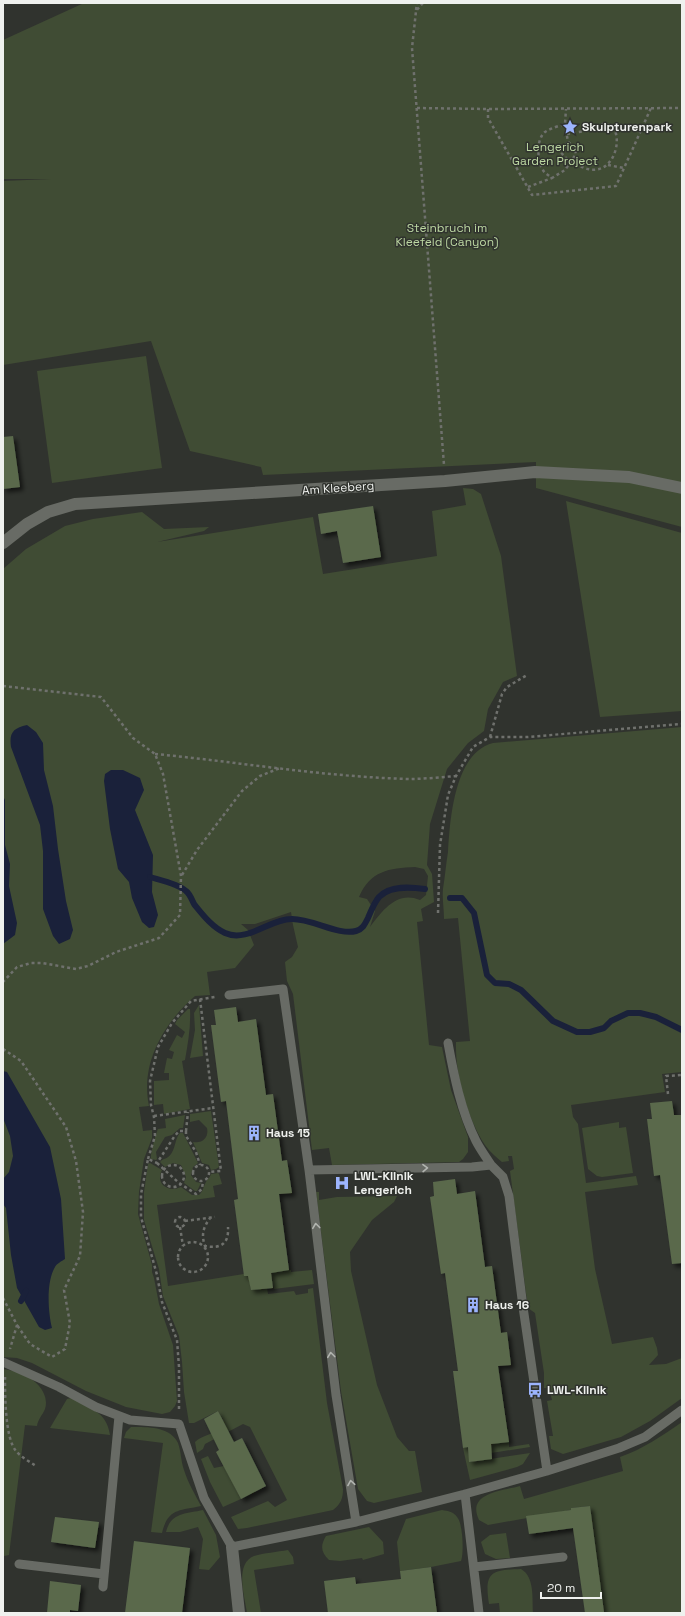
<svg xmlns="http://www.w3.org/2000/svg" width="685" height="1616" font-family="'Space Grotesk',sans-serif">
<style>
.green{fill:#404c34;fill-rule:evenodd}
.water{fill:#1a213a}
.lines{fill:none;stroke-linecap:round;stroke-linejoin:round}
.stream{stroke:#1a213a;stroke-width:6}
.building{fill:#5a694c;filter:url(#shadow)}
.path{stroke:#6f716d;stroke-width:2.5;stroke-dasharray:3 3;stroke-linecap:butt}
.lane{stroke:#686b65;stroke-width:9}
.street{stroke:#686b65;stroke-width:12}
.oneway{stroke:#b2b5b0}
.labels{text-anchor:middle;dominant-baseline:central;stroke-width:3;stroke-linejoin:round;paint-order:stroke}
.poi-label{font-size:12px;font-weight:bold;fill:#eff1ee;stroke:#30332e;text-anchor:start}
.park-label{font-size:12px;fill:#bcd7a2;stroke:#30332e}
.street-label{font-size:12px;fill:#eff1ee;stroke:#30332e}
</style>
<defs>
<filter id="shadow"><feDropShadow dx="3.5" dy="3.5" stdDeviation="2" flood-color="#0009"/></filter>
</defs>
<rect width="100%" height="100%" fill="#30332e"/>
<path class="green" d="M84,3h598v524l-146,-39v-26l-273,13 -2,-8 -71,-16 -39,-110 -148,24v-184l48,-2h-48v-139z
M146,356l16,112 -110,15 -15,-112z
M463,488l10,1 8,5 20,62 16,120 -14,6 -15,27 -4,22 -16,12 -21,26 -17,55 -3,41 5,9 2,28 -13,7 2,12 -6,1 12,123 13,2 9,43 17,47v15l-5,7 -4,3 -127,3 -3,-17 -17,2 -19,-156 -6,-13 -2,-19 7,-5 6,-10 -5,-22 -2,-13 -36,12h-14l7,6 6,15 -19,23 -28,4 3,23 -15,1c-31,27 -55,67 -46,110l-10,1 4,24 9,-1v8l-8,21 -5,33 -1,22 14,51v7l2,6 5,26 14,41 4,56 -2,5 -5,6 -8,2 -36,-7 -40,-16 -54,-28 -15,-5 -14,-1v-788l23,-20 39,-23 28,-7 49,-7 22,17 45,-2 -5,4 -47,11 156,-25 10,57 114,-18 -5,-45 34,-6zM415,867l9,2 4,7 -2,19 -6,5c-23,-10 -38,11 -50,27l5,-16 -8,-12 -8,-2c11,-26 30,-29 56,-30z
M566,501l116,32v178l-82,6z
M682,727v345l-20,2 3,18 -94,13 2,12 5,7 8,59 50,-7 2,9 -53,7 10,77 17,75 41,-7 4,11 1,7 -9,10 17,-1 16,-6v40l-32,23 -29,16 -58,17 -12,-5 -2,-13h4l-6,-35 5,-1 -3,-12h-5v-15l-9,-60 -7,-5 -18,-137 4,-2 -2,-13h-4l1,5 -7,1c-6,-5 -12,-10 -17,-17 -18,-28 -30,-70 -29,-103l14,-1 -12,-123 -14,1c0,-10 -2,-21 -1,-30 2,-13 3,-25 5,-37 2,-32 6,-99 45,-109z
M199,1005l4,51 -13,2 5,-28 -1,-17z
M188,1009h2c1,17 -2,34 -5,51l-3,1 8,48 -26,5 -1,-10 -9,1v-24l15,-1v-7h-5l3,-15 5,1 2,-7 -5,-2 8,-15 5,3 3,-6 -10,-8 2,-4z
M211,1111l8,56 -3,2 -5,1 -2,-5 -7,-2 -9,-21c10,2 16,-5 14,-14l-8,-8 -9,2v-8z
M185,1115l-2,13h-3l-8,7 -7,2 -9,15 1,7 -1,1 -5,-1c-1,-4 5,-26 7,-30l8,-1 -1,-9z
M619,1122v6l7,-1 7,46 -31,4 -5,-1 -9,-7 -6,-41z
M180,1133h3l15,30 -5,4 -2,8 5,7 5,1 -4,8h-2l-11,-8 2,-6 -5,-12 -8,-2 -8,4 -5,-5c3,-4 8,-3 11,-8 5,-7 4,-16 9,-21z
M150,1163l12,7c-7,14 6,23 19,17l11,8h7c5,-5 4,-8 7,-13 1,-3 4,-4 5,-8l7,-1 1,1 3,10 -9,2 2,11 -58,8 11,81 76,-12v2l5,-1 2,15 16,-2 1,6 26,-3 2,4 12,-2v-4l5,-1 14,115 16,86c0,9 -2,15 -10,21l-86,18 -9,1 -7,-12 37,-16 7,6 12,-7 -37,-73 -7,-3 -38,20 -2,5 -6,4 -2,-11c6,-6 22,-10 31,-15l-8,-16 -24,12h-5l-5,-31 -2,-30 -3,-26 -16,-40 -4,-27 -15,-49v-28l4,-28z
M316,1192h3v8l18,-3 60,-1 -3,6 -22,18 -22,32 1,19 26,114 20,52 12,14h6l7,41 -48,11 -7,-2 -9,-12 -17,-98z
M291,1270v2l21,-2 2,14 -40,5 -4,-16z
M3,1369c6,1 13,2 18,4 14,6 29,20 24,36 -3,7 -7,10 -8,17l-12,-1 -16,130 -5,1 -1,7z
M71,1398c19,10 36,14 39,37l-60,-7 17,-29z
M682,1422v191h-89l11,-2 -14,-105 -19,2v2l-83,15 -9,-5c-13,-27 23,-29 41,-34l4,13 99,-28 -3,-14c23,-8 42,-21 62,-35z
M131,1427c15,0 39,-1 47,16 3,8 3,19 6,27 4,13 11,24 17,36 -22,5 -33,2 -39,27l-11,-1 12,-89 -39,-5 2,-6z
M509,1442v5l20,-3 1,3 -39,6 -2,-9z
M468,1447l2,15 60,-9 -7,11 -6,3 -47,13 -7,-32z
M208,1456l6,12 10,-2 17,33 -18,8 -13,-25 -9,-23z
M203,1510l13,25 4,22 -11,13 -10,-1 4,-30 -5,-12 -18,5h-14c5,-20 20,-18 37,-22z
M442,1510c6,1 12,2 15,7 6,6 7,37 4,44l-30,6 -31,4 -3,-29 9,-23z
M369,1527l14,15 1,12 -21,6 -1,-2 -22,3 -11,-1c-8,-8 -9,-14 -3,-24z
M506,1533l4,25 -14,1 -11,-5 -4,-12 9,-7z
M288,1550l5,7 1,7 -40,6 7,43h-14c-2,-16 -13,-49 7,-57 10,-3 23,-4 34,-6z
M521,1569c14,8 11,30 12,44h-33l-1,-10 -10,1c-5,-32 2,-34 32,-35z"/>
<path class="water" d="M27,725l9,7 7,11 1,27 9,36 5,43 8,52 7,29 -3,9 -11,5 -6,-8 -10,-27v-58l-3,-26 -29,-78c-2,-14 2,-19 16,-22z
M111,770h12l17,8 4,12 -9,20 18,45 -1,37 6,23 -4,12 -5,1 -7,-6 -10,-24 -3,-16 -11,-13 -8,-40 -6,-48 1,-7z
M3,796l2,4v45l5,19 -1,22 8,37 -2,12 -12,9z
M3,1071l4,1 43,75 11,52 4,60c-3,2 -9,5 -10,8 -9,15 -7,45 -3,61l-7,2 -6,-3 -22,-39 -6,-33 -5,-47 -3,-4v-25l6,-7 4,-16 -3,-20 -7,-18z"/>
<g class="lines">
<path class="stream" d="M150,877c10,3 29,7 36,14 4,3 6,9 8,13 9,11 18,23 31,29 22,10 45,-14 66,-14 20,-1 48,17 65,12 7,-2 9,-7 12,-13 3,-7 6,-15 11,-21 11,-12 32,-10 46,-8
M450,898h12l12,15 13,62 8,8 14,1 12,6 32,31 24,11h13l14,-4 7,-7 17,-8h12l16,4 26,13
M21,1301l5,-10"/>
</g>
<path class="building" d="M13,436l7,51 -17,2v-52z
M373,506l8,51 -38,6 -6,-32 -16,3 -3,-20z
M236,1007l2,15 18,-3 10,76 7,-1 9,67 5,-1 5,33 -13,1 10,76 -18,3 2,15 -22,2 -3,-14h-4l-10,-76 4,-1 -12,-98 -5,1 -10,-77h5l-2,-15z
M672,1101l2,14h8v148l-10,1 -12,-89 -6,1 -7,-57h5l-2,-16z
M455,1179l2,15 18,-3 10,76 7,-1 9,67 6,-1 4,33 -13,1 11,76 -18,2 1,15 -23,3 -1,-15 -5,1 -10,-77h5l-13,-98 -4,1 -11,-77 4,-1 -1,-14z
M218,1411l16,31 8,-4 24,48 -25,13 -25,-47 3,-2 -15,-31z
M590,1506l14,106 -19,1 -12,-85 -44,6 -3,-18 45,-6v-2z
M55,1517l44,5 -4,26 -44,-6z
M134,1541l56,7 -8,65h-57z
M431,1567l6,46h-109l-4,-32 31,-4 1,7 45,-5 -1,-8z
M50,1581l31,4 -3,26 -8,-1v3h-23z"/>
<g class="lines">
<path class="path" d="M423,3l-7,8 -4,37 32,417
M416,10l1,-7
M417,108l71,1 194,-1
M488,109v9l44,77 84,-9 35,-78
M565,124l3,18 6,4 2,8 -11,16 -13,8c-2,-2 -8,-5 -9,-8 -6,-9 -7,-31 2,-38 6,-4 14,-6 20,-8l1,-15
M567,134c6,-1 12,-2 18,-3 8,-2 15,-10 24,-6 17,6 6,61 -31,40 -7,-4 -13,-6 -17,-13l7,-10
M608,165l16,3
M528,187l24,-9
M3,686l98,11 32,41 22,16 8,20 18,102 -1,39 -21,23 -43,14 -28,14 -12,3 -34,-6h-11l-14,4 -14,15
M490,737l12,-43 5,-7 20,-12
M155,754c85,8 169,23 255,25 15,0 31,-2 46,-3
M182,875l15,-25 45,-59 18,-15 20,-8
M438,913l2,-68 8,-50 8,-19 17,-29 17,-10h37l155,-13
M200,999l21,172 -12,1
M3,1049l18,12 45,66 10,34 7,51 -3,44 -16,34 6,33 -5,26 -13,8 -22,-13 -13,-19
M668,1094l-2,-18 16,-1
M154,1116l59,-8
M186,1131l2,-19
M148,1159l7,-23 -1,-19 -3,-12 -1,-24 8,-34 14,-24 19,-22 24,-4
M157,1163l22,20 17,11 6,-5 1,-8
M162 1176a11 11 0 1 1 22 0a11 11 0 1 1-22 0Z
M193 1173a8 8 0 1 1 16 0a8 8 0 1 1-16 0Z
M175 1222a5 5 0 1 1 10 0a5 5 0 1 1-10 0Z
M211,1217c-8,10 -10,18 -6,29 16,3 24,-2 23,-19
M185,1221l30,-4
M180,1227l3,19
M178 1257a15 15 0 1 1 30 0a15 15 0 1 1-30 0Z
M3,1298l14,27 -7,24
M5,1377c0,18 0,61 11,74 5,6 14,11 20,15
M179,1409v-42l-2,-27 -15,-38 -5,-27 -16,-58v-23l7,-35 9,4 17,-26 5,-6h7v5l10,16 4,13"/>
<path class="lane" d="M229,995l54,-6 26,181
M448,1043c6,33 13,68 28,98 4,8 10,16 15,24
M3,1362l56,25 37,20 34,13 49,4 25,74 28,49 124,-25 109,-28 82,-23 72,-23 26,-11 37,-27
M465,1494l14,119
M356,1522l-20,-127 -27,-225 163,-3 19,-2 12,12 6,19 14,111 24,164
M19,1564l85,10
M474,1567l89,-10
M103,1587l16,-171"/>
<path class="street" d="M3,543l24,-19 21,-12 27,-8 370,-23 90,-9 94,5 53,11
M232,1547l7,66"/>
</g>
<defs><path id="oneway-chevron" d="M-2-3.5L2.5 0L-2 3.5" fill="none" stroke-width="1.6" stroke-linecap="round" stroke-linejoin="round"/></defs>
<g class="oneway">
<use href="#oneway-chevron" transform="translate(425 1168) rotate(-1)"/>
<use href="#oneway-chevron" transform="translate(316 1226) rotate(-97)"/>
<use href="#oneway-chevron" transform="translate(331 1355) rotate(-97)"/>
<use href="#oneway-chevron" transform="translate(351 1483) rotate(-99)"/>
</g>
<defs>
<g id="sight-bare" transform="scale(1.2)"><path d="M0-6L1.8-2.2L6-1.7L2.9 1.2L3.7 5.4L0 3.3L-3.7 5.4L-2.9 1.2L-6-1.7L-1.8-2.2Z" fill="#9cb4fd" stroke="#30332e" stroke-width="2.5" paint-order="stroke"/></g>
<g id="building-bare" transform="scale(1.2)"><path d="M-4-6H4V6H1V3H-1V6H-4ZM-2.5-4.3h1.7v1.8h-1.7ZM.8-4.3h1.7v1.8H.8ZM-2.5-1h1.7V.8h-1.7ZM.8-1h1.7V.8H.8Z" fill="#9cb4fd" stroke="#30332e" stroke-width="2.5" paint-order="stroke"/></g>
<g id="hospital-bare" transform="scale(1.2)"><path d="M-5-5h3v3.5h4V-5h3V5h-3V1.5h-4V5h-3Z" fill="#9cb4fd" stroke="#30332e" stroke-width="2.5" paint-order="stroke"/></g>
<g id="bus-bare" transform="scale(1.2)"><path d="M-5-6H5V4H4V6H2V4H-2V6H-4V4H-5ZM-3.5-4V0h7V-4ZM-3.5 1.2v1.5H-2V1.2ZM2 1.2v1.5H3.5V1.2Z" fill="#9cb4fd" stroke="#30332e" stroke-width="2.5" paint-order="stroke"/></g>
</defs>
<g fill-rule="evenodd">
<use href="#sight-bare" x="570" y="127"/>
<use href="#building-bare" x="254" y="1133"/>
<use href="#hospital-bare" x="342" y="1183"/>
<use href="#building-bare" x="473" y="1305"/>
<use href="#bus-bare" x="535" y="1390"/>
</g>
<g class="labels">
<g class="poi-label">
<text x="582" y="127">Skulpturenpark</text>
<text x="266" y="1133">Haus 15</text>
<text x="354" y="1176">LWL-Klinik<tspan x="354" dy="14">Lengerich</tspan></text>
<text x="485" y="1305">Haus 16</text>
<text x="547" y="1390">LWL-Klinik</text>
</g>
<g class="park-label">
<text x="555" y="147">Lengerich<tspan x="555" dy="14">Garden Project</tspan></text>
<text x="447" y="228">Steinbruch im<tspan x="447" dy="14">Kleefeld (Canyon)</tspan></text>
</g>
<g class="street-label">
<text transform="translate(338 488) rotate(-4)">Am Kleeberg</text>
</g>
</g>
<rect width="685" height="1616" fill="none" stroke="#eff1ee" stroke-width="8"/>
<path d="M541 1592v6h60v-6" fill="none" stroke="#eff1ee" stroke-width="2"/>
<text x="547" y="1592" font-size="12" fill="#eff1ee" stroke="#30332e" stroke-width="3" paint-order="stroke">20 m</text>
</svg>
